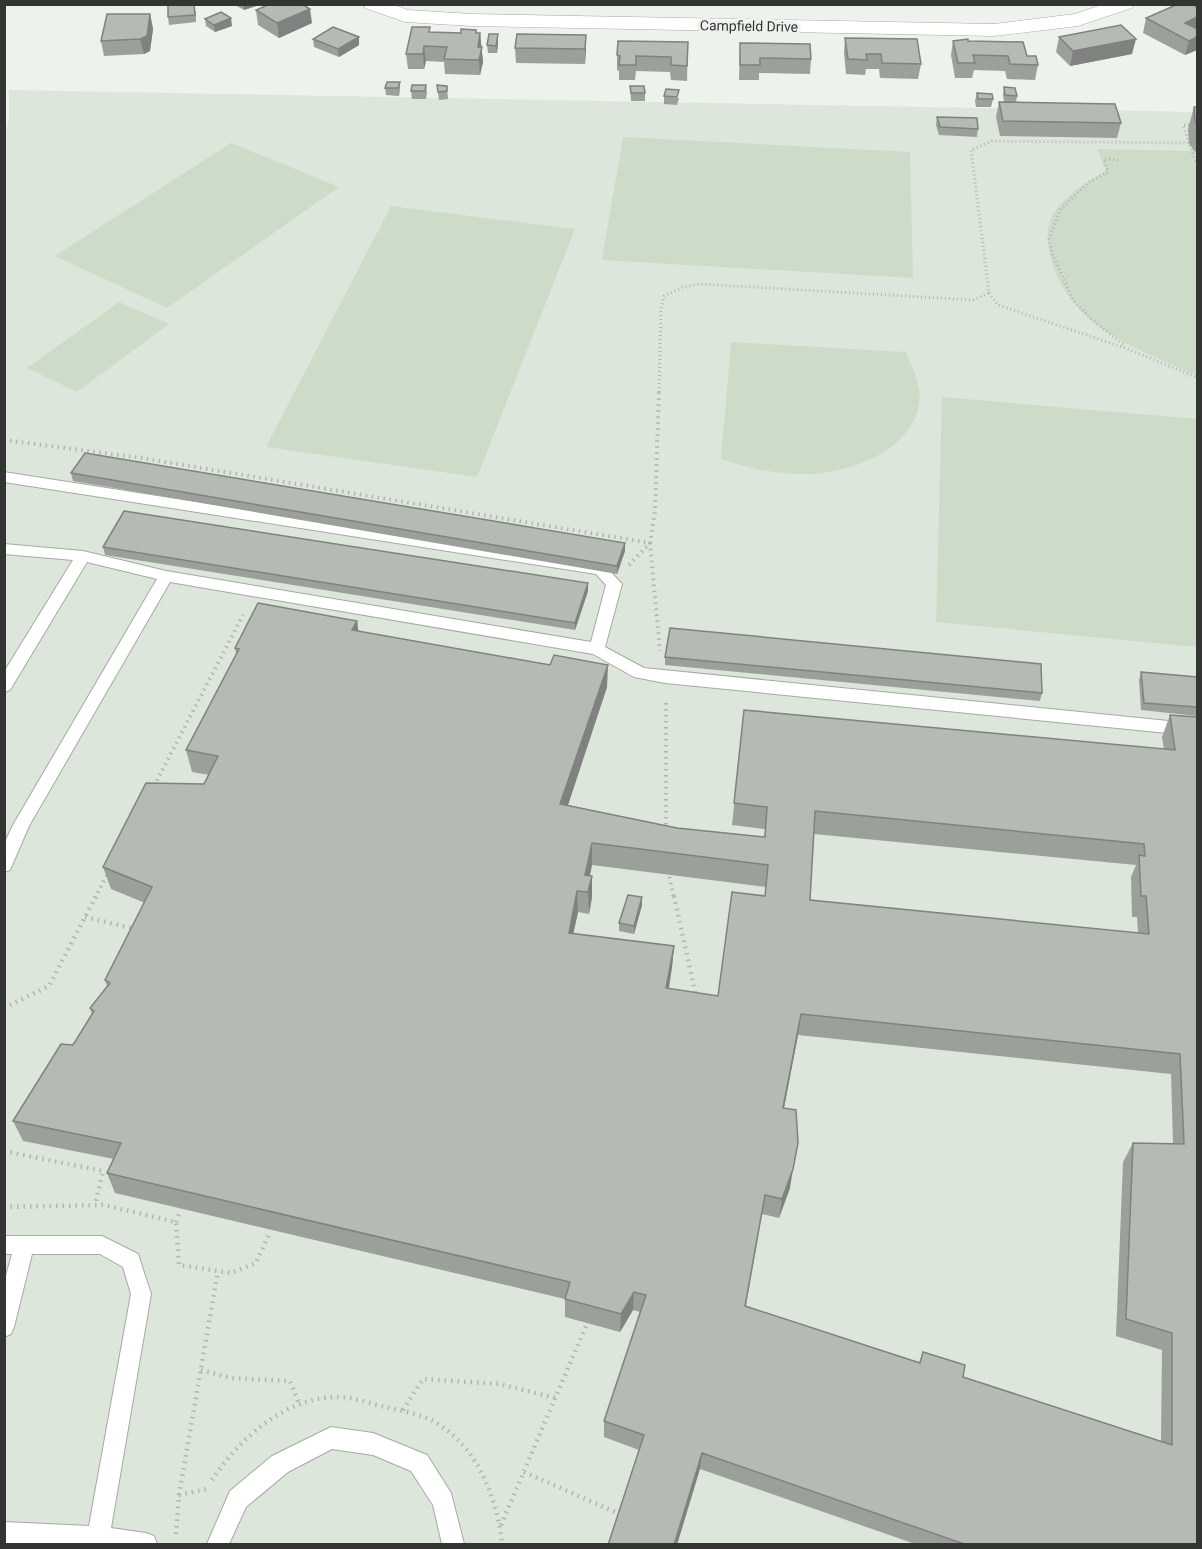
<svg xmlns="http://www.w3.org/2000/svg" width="1202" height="1549" font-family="Roboto,sans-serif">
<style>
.built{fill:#dde6db}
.green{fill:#ccdcc8}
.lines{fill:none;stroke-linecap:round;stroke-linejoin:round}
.lane-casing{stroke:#a5aaa4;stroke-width:2}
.street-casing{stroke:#a5aaa4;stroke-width:1}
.path-far2{stroke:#b1b6b1;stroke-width:3;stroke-dasharray:1 3;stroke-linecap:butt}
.path-far1{stroke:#b1b6b1;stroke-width:4;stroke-dasharray:1.5 4.5;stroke-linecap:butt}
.path{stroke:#b1b6b1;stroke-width:4.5;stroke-dasharray:1.5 5;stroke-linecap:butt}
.lane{fill:#fff;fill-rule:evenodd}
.street{fill:#fff;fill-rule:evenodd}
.wall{fill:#9ca09b;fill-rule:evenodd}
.shaded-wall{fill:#7f827e}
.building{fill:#b5bab4;stroke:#7f827e;stroke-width:1.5;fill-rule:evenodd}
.labels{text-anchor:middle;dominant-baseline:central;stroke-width:6;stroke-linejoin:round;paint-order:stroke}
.far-street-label{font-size:14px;fill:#333533;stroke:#edf2ec}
</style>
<rect width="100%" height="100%" fill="#edf2ec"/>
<path class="built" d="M9,90l1188,22v1432h-1192l-1,-1402 5,-24z"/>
<path class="green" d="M1197,129v246c-13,-4 -25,-10 -38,-16 -48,-21 -96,-48 -109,-104 -3,-14 -4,-31 5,-44 11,-16 35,-31 51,-40l-9,-22 97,2z
M623,137l287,15 3,126 -311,-18z
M231,143l108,44 -172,121 -112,-52z
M391,206l184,23 -98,248 -211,-30z
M119,302l50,22 -92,68 -50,-24z
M731,342l174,10c8,15 17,34 14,52 -7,46 -67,68 -108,70 -31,1 -61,-5 -90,-15z
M942,397l255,22v228l-261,-25z"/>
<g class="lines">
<g class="lane-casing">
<path id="lane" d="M4,472l601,94 17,18 -17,63 39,21 554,56v12l-533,-53 -31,-6 -41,-23 -423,-72 -141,244 -19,44 -6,2v-28l9,-19 144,-246 -70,-17 -77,128 -6,2v-20l69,-112 -69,-6v-10l79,7 83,20 425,71 15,-57 -10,-11 -592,-92z
M4,1236h98l36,18 13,40 -40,234 35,5 8,3 3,8h-153v-22l85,4 42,-232 -8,-27 -23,-13h-68l-18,73 -3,7 -7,3v-54l8,-29h-8z
M331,1427l42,6 54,22 24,38 13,51h-22l-9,-39 -22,-34 -38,-16 -41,-6 -44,23 -42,35 -17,37h-22l23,-53 42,-35z"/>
</g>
<g class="street-casing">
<path id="street" d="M362,4h30l16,6 64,4 522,10 81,-10 29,-10h31l-3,4 -54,18 -84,10 -522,-10 -67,-4 -40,-14z"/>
</g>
<path class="path-far2" d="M1189,143l-6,-18h15
M1118,160l-14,-1 4,13 -19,10 -29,28 -11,29 3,14 21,47 18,19 32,25 -1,3
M989,293l9,12 130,44 70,29
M659,392l2,-83 3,-13 19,-9 18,-3 272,16 16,-7 -18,-143 21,-9 197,2 7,19"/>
<path class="path-far1" d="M4,440l138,18 508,85 10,108
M629,565l21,-22 5,-32 4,-120
M666,703v128
M154,786l89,-171
M668,871l6,27
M95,898l13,-25"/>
<path class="path" d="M674,896l22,100
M85,917l50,12
M4,1008l45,-22 47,-90
M4,1151l99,20 -8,34
M4,1207l100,-2 72,17 3,43 52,8 25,-10 13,-29
M176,1222l3,-8
M201,1370l30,8 59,3 10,25
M403,1410l20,-31 77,5 55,14
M524,1472l98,43
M212,1480c27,-42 76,-85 129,-83 15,1 30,7 45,10 16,4 33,7 47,14 44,24 64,76 69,123
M179,1495l28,-6
M501,1525l88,-206
M176,1534l3,-39 39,-224"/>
<use href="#lane" class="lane"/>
<use href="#street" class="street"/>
</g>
<path class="wall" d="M233,4h29l-18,6z
M853,4h67v2z
M959,4h30l-29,2z
M1178,4l19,46 -12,5 -42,-22 3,-15z
M256,10l56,13 -33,15 -21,-13z
M196,11v11l-27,3 -1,-8z
M150,14l3,15 -3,22 -6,3 -40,2 -3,-15z
M205,19l27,7 -17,6 -9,-6z
M476,30l1,3h3l3,29 -3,13 -35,-1 -1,-12 -18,-1 -2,8h-16l-2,-15 24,-22 31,1z
M517,34l69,15 -1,15 -69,-1 -1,-15z
M1059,37l73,17 -62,12 -14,-14z
M845,38l76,26 -3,15 -38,-1 -1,-9h-13l-1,6 -19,-1 -2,-21z
M313,39l46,6 -20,12 -25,-10z
M953,41h15l59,15 11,9 -3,15 -28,-1 -2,-8 -31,-1 -2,8h-17l-4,-23z
M498,42l-1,11h-9l-1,-8z
M688,42l-1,39 -16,-1 -1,-8 -34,-1 -1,9h-16v-9l-2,-1v-15z
M740,43l71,16 -1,15 -51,-1v7h-20z
M400,82v8l-1,6 -13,-1 -1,-7z
M426,85l1,8 -1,6h-14l-1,-8z
M437,85l10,1 1,13 -9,1z
M630,86l15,7v8h-14z
M1004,87l13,9 -1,7 105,20 -4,15 -117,-2 -4,-19 3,-15h5l-1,-7z
M977,93l16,6 -2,8h-15l-1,-6z
M664,96l15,2 -2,7 -13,-1z
M1194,107h3v45l-3,-1 -5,-8 -1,-14z
M937,117l41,12 -1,8 -38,-2 -3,-10z
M71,473l554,78 -8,23 -544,-93z
M103,547l485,36v8l-13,39 -470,-75z
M357,621l1,10 249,56 -39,118 109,23 87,9 1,-8 -33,-4 12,-115 420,39 -2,-12 8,-22 27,2v828h-279l-218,-76 -61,-19 -35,-13v-16l36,-109 -7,-2 -13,22 -55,-15v-18l-450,-106 -8,-20 7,-14 -91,-18 -10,-20 60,-76 19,-31 -2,-6 17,-22 -2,-6 40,-77 -34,-14 -8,-22 101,-83 5,-9 -17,-3 -6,-22 50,-96 -1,-6zM814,834l322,31 -5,12 1,40h5l1,16 -328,-33zM592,865l174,22 -1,9 -47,100 -49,-7 3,-22 2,-21 -101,-12 5,-22 11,2 3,-17v-21l-2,-1zM798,1035l373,39 2,70 -40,-1 -10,19 -7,174 46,14 -1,91 -198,-64 -40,-25 -4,11 -173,-57 16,-92 17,4 11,-30 -6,-80z
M665,657l377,36 -2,8 -375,-36z
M1141,672l56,5v39l-56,-6 -2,-30z
M642,905l-8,29 -15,-3v-8z"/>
<path class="shaded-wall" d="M243,4h19l-18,6z
M310,9l2,14 -33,15 -2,-15z
M150,14l3,15 -3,22 -6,3 -4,-15z
M1197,17v13l-16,7 4,-14z
M231,18l1,8 -17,6 -1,-7z
M480,33l3,29 -3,13 -2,-28z
M498,34v8l-1,11 -1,-7z
M586,35v14l-1,15v-15z
M359,37v8l-20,12 -1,-8z
M1197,37v13l-12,5 4,-14z
M1136,39l-4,15 -62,12 3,-15z
M424,46l2,15 -2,8 -1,-15z
M625,543v8l-8,23v-8z
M588,583v8l-13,39v-7z
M357,621l3,22 -8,-13z
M608,665l-1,22 -46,139 -1,-22z
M592,843v22l-6,27 -1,-17z
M592,876v21l-3,17 -1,-22z
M577,891l1,21 -9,42v-21z
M642,897v8l-8,29v-8z
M674,946l-2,21 -7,42 1,-21z
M801,1014l-3,21 -18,93 3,-20z
M793,1169l-3,19 -11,30 3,-19z
M634,1292l-1,18 -13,22 1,-18z
M702,1453l-2,16 -23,76h-3z"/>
<path class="building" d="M178,4h16l1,11 -27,2v-12z
M270,4h32l8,5 -33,14 -21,-13z
M1178,4h14l5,3v10l-12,6 12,6v8l-8,4 -43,-23z
M221,12l10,6 -17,7 -9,-6z
M107,14h43l-3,22 -7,3 -39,2z
M1121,25l15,14 -63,12 -14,-14z
M333,27l26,10 -21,12 -25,-10z
M412,27h18l-1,5 32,1v-4l15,1v3h4l-2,14h4l-3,13 -35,-1 3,-12 -23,-1 -1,8h-17z
M489,34h9l-2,12 -9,-1z
M517,34l69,1 -1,14 -70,-1z
M845,38l72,1 4,25 -39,-1 -1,-9h-15l1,6 -19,-1z
M968,39v2l55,1 4,14h9l2,9 -28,-1 -2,-8 -35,-1 2,8h-17l-5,-22z
M618,41l70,1 -1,24 -16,-1v-8l-35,-1v9h-17l1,-9 -3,-1z
M740,43l70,1 1,15 -51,-1v7h-20z
M387,82h13l-2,6h-13z
M412,85h14l-1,6h-14z
M437,85l10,1v5l-9,1z
M630,86h14l1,7h-14z
M1004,87l11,1 2,8 -12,-1z
M666,89l13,1 -2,7 -13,-1z
M977,93l15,1 1,5h-15z
M999,102l116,2 6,19 -118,-2z
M1194,107h3v17l-2,-3z
M937,117l40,1 1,11 -38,-2z
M85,453l540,90 -8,23 -546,-93z
M124,511l464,72 -13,40 -472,-76z
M258,603l99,18 -5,9 198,35 4,-10 54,10 -48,139 117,24 88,9 2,-30 -33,-4 10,-93 431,40 -5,-35 27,2v828h-230l-265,-92 -28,92h-66l36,-110 -40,-14 42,-126 -12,-3 -13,22 -56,-15 5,-17 -463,-109 14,-30 -108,-22 48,-77 12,1 21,-34 -4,-3 20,-25 -5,-3 47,-93 -49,-20 43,-84 58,1 14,-28 -32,-6 53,-101 -4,-1zM815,811l329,33 1,12 -6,-1 2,41h5l3,38 -339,-34zM592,843l176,22 -3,31 -33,-4 -14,104 -52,-8 8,-42 -105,-13 8,-42 11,1 4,-16 -7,-1zM801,1014l379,40 4,90 -51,-1 -7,176 46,14v112l-209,-68 2,-12 -42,-13 -3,11 -175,-57 20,-111 17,4 11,-30 5,-26 -2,-33 -13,-2z
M670,628l371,36 1,29 -377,-36z
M1141,672l56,5v30l-53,-4z
M628,895l14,2 -8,29 -15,-3z"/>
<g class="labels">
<g class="far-street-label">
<text transform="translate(749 26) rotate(1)">Campfield Drive</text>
</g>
</g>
<rect width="1202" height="1549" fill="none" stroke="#333533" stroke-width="12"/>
</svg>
